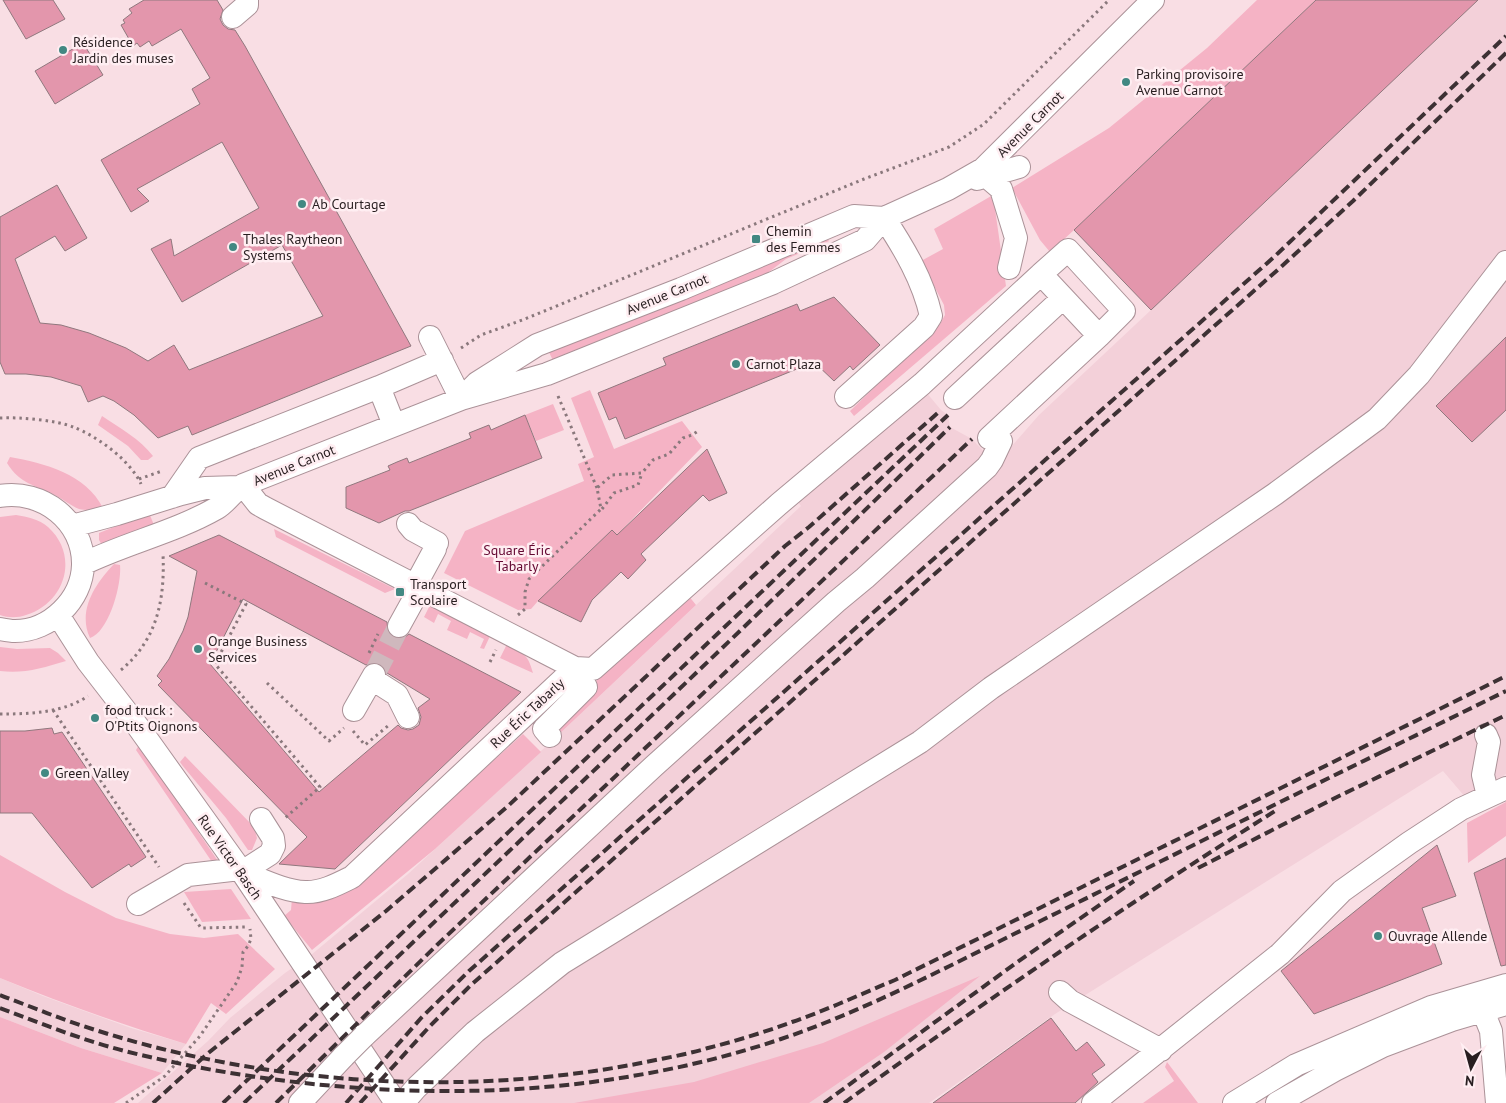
<svg xmlns="http://www.w3.org/2000/svg" width="1506" height="1103" font-family="'PT Sans',sans-serif">
<style>
.built{fill:#f3d0d9}
.green{fill:#f5b3c5}
.building{fill:#e396ac;stroke:#90787e;fill-rule:evenodd}
.lines{fill:none;stroke-linecap:round;stroke-linejoin:round}
.minor-tunnel{stroke:#cfb8bd;stroke-width:22;stroke-dasharray:22 11;stroke-linecap:butt}
.minor-casing{stroke:#ab9298;stroke-width:24}
.path{stroke:#8a787c;stroke-width:3;stroke-dasharray:2.5 4;stroke-linecap:butt}
.minor{stroke:#fff;stroke-width:22}
.rail{stroke:#3d3134;stroke-width:4;stroke-dasharray:10 5;stroke-linecap:butt}
.minor-bridge-casing{stroke:#ab9298;stroke-width:24;stroke-linecap:butt}
.minor-bridge{stroke:#fff;stroke-width:22}
.poi-dot{fill:#428882;stroke:#ffeef2;stroke-width:2}
.labels{text-anchor:middle;dominant-baseline:central;stroke-width:5;stroke-linejoin:round;paint-order:stroke}
.poi-label{font-size:14px;fill:#281e20;stroke:#ffeef2;text-anchor:start}
.street-label{font-size:14px;fill:#281e20;stroke:#ffeef2}
.park-label{font-size:14px;fill:#640832;stroke:#ffeef2}
</style>
<rect width="100%" height="100%" fill="#f9dee4"/>
<path class="built" d="M1316,0h190v774l-40,24 -23,-27 -388,243 -126,89h-791l70,-62 22,-23 55,-45 26,-18 97,-81 147,-136 246,-232 -3,-4 128,-110 15,18 7,5 2,12 22,12 20,21 5,3 42,-48 112,-105 -77,-80z
M0,978l43,18 88,32 55,16 -24,29 -81,-25 -81,-31z"/>
<path class="green" d="M1257,0h59l-242,230 -24,22 -10,-12 -28,-52 97,-60 98,-80z
M993,195l13,91 -152,130 -4,-5 90,-87 5,-9 -1,-10 -23,-44 22,-12 -9,-20z
M827,238l2,3 -43,18 -25,19 -207,85 -5,-11z
M590,390l24,59 68,-28 20,26 -85,88 -5,-5 -74,71 -7,8 -13,1 -74,-37 21,-42 119,-50 -6,-17 16,-7 -23,-59z
M553,404l11,26 -28,11 -11,-26z
M102,416c18,12 38,23 51,40l-5,4h-7l-13,-14 -30,-21z
M10,457c34,6 76,17 93,51 -8,2 -15,3 -24,1 -8,-3 -16,-10 -24,-14 -20,-10 -35,-11 -48,-32z
M149,513l5,12 -52,20 -3,-5v-7z
M16,515c11,2 23,4 32,12 32,29 17,76 -22,88 -8,3 -18,3 -26,0v-98z
M274,529l121,60 -10,4 -109,-56z
M114,564l6,1c2,19 -11,67 -30,73 -13,-28 6,-55 24,-74z
M688,595l8,10 -141,133 3,-15 37,-38 3,-8z
M430,605l60,31 -6,13 -4,-1 4,-9 -14,-7 -3,7 -20,-9 4,-9 -13,-7 -4,9 -10,-6z
M507,644c16,9 21,10 26,29l-33,-15z
M0,647l17,2 33,-1 8,5 8,8c-23,7 -43,13 -66,10z
M523,734l18,18 -106,97 -123,101 -28,-34 7,-6 1,-12 68,-17z
M139,745l79,116 -6,1 -76,-112z
M185,756l69,71 3,11 -5,12h-4l-22,-32 -44,-53 -2,-3z
M1506,802v34l-38,27 -1,-40z
M0,855l65,37 51,26 54,16 34,4 34,-4 37,35 -49,45 -15,-11 -25,41c-63,-19 -125,-41 -186,-66z
M231,889l20,30 -49,3 -18,-30z
M980,976l-96,76 -75,51h-235l120,-21 129,-39z
M0,1017l81,31 81,25 -48,30h-114z
M1167,1062l31,41h-55l31,-22 -9,-14z"/>
<path class="building" d="M3,0h50l12,19 -39,20z
M144,0h73l6,10 -3,9 3,6 5,4 7,1 10,16 166,300 -219,89 -4,-9 -30,12 -24,-23 -20,-14 -11,-5 -15,6 -7,-16 -30,-9 -25,-3h-21l-5,-12v-145l57,-32 30,53 -22,13 -10,-15 -40,23 25,64 21,2 28,8 37,15 22,13 26,-16 15,25 134,-54 -41,-71 -100,57 -31,-53 20,-10 3,17 85,-48 -37,-66 -85,47 12,12 -18,11 -30,-52 99,-56 -8,-15 18,-11 -29,-49 -29,17 -3,-5 -9,6 -3,-4 -4,3 -12,-21 4,-2 -2,-3 9,-7 -3,-4z
M1316,0h162l-327,310 -77,-80z
M83,43l20,32 -48,29 -20,-33z
M834,297l46,48 -27,25 -3,-4 -16,15 -20,-19 -189,77 -9,-22 -7,3 -11,-27 68,-28 -3,-7 134,-54 3,7z
M1506,337v73l-34,32 -36,-36z
M525,415l17,43 -133,53h-4l-26,12 -33,-15v-21l44,-17 -2,-4 9,-4 10,-4 2,5 62,-25 -2,-5 20,-8 2,5z
M707,449l20,44 -18,8 -6,-6 -62,59 5,6 -18,19 -7,-7 -29,28 -11,22 -43,-21 74,-71 5,5z
M219,535l168,87 1,10 5,6 7,1 5,-2 4,-3 112,58 -186,177 -56,-5 28,-27 -149,-152 4,-4 -5,-5 12,-17 14,-28 5,-14 9,-46 -28,-15zM243,599l123,66 7,-3 7,1 5,5 2,5 43,26 -12,9 3,9 -2,8 -6,4 -5,1 -7,-2 -3,-3 -79,67 -109,-128z
M52,728l2,6 8,-2 84,125 -15,10 -2,-3 -37,24 -60,-75h-32v-82h25z
M1437,845l19,51 -34,12 20,56 -128,50 -33,-43z
M1506,858v107l-5,1 -27,-93z
M1051,1018l25,33 11,-9 18,23 -13,9 6,8 -23,21h-142z"/>
<g class="lines">
<path class="minor-tunnel" d="M374,675l25,-49"/>
<g class="minor-casing">
<path id="minor" d="M233,17l14,-12v-5
M987,177l14,12 15,49 -7,30
M977,179l42,-12
M430,337l31,62
M379,387l15,38
M468,392l9,-9 60,-38 144,-56 173,-73 30,2
M846,397l78,-70 7,-11c-8,-36 -27,-68 -47,-98
M955,398l108,-100
M989,438l110,-102
M243,485l15,19 7,4 310,160 18,1 186,-165 143,-120 119,-110 58,62 25,-25 -56,-61 -27,24
M0,496c42,-7 84,25 83,69 -1,35 -33,66 -68,66 -5,0 -10,-1 -15,-2
M172,497l27,-39 180,-71 63,-27
M408,524l5,6 24,13
M72,526l45,-12 64,-20 24,-6 34,-1
M83,564c43,-21 92,-32 134,-56 10,-6 16,-17 26,-23l218,-86 86,-25 226,-91 92,-43 19,-22 64,-29 35,-20 170,-169
M415,586l20,-37
M58,615l30,47 51,66 103,144 154,231
M399,626l21,-38
M372,679l25,16 11,22
M354,710l20,-35
M1486,735l3,7 -6,33 5,21
M550,736l-6,-7 42,-42 -11,-19
M242,872c19,7 41,19 63,20 16,1 33,-8 47,-15l223,-209
M242,872l28,-18 4,-8 -1,-8 -12,-19
M138,904l50,-29 52,-6
M1060,992l10,9 91,49
M1483,1011l8,20 6,72
M364,1036l290,-270 182,-164 29,-24 122,-111 5,-7 9,-19 -5,-9
M300,1103l44,-47
M403,1103l13,-15 59,-56 87,-69 358,-221 71,-54 284,-194 102,-75 42,-44 87,-113
M1093,1103l187,-149 62,-63 67,-48 52,-34 45,-21
M1234,1103l62,-38 135,-58 75,-22
M1277,1103l58,-33 48,-24 69,-26 54,-16"/>
</g>
<path class="path" d="M461,348l20,-13 44,-16 339,-140 85,-32 35,-23 125,-124
M558,396l39,92
M0,418c19,-1 56,2 73,9 24,9 57,33 68,57
M139,479l23,-8
M602,509l12,-16 24,-8 4,-12
M205,583l41,21 -31,60 105,123 -35,31
M518,615l7,-6v-17l4,-13 72,-70 -4,-21 15,-13 30,-2 11,-13 16,-6 14,-16 9,-3 6,-4
M369,653l9,-19
M490,662l6,-12
M121,670c36,-30 44,-70 42,-116
M267,683l62,58 15,-13
M53,710l106,157
M0,714c30,0 63,-1 88,-18
M353,731l12,14 24,-20
M184,903l17,25 47,-1
M126,1103l39,-27 35,-40 37,-54 5,-15 1,-15 5,-6 3,-7 -1,-10"/>
<use href="#minor" class="minor"/>
<path class="rail" d="M1382,752l124,-61
M1198,868l137,-70 171,-83
M0,995c17,7 35,13 52,20 180,67 394,85 584,49 24,-5 49,-9 72,-16 28,-7 57,-16 84,-26 35,-12 69,-28 103,-42l611,-304
M0,1008c32,12 64,25 97,35 31,10 62,16 94,23 195,37 400,37 590,-27 80,-27 154,-66 229,-103 126,-62 251,-125 378,-187
M153,1103l54,-49 179,-143 122,-105 277,-260 24,-19 132,-117
M223,1103l725,-688
M244,1103c236,-225 474,-448 706,-676
M276,1103l161,-158 535,-506
M346,1103l76,-86 47,-46 805,-714 232,-221
M360,1103l70,-77 41,-41 811,-719 71,-65 153,-148
M824,1103l192,-140 118,-82
M844,1103c141,-102 284,-199 431,-292"/>
<g class="minor-bridge-casing">
<path id="minor-bridge" d="M344,1056l20,-20"/>
</g>
<use href="#minor-bridge" class="minor-bridge"/>
</g>
<g class="poi-dot">
<circle cx="63" cy="50" r="5"/>
<circle cx="1126" cy="82" r="5"/>
<circle cx="302" cy="204" r="5"/>
<rect x="751" y="234" width="10" height="10" rx="2.5"/>
<circle cx="233" cy="247" r="5"/>
<circle cx="736" cy="364" r="5"/>
<rect x="395" y="587" width="10" height="10" rx="2.5"/>
<circle cx="198" cy="649" r="5"/>
<circle cx="95" cy="718" r="5"/>
<circle cx="45" cy="773" r="5"/>
<circle cx="1378" cy="936" r="5"/>
</g>
<g class="labels">
<g class="poi-label">
<text x="73" y="42">Résidence<tspan x="73" dy="16">Jardin des muses</tspan></text>
<text x="1136" y="74">Parking provisoire<tspan x="1136" dy="16">Avenue Carnot</tspan></text>
<text x="312" y="204">Ab Courtage</text>
<text x="766" y="231">Chemin<tspan x="766" dy="16">des Femmes</tspan></text>
<text x="243" y="239">Thales Raytheon<tspan x="243" dy="16">Systems</tspan></text>
<text x="746" y="364">Carnot Plaza</text>
<text x="410" y="584">Transport<tspan x="410" dy="16">Scolaire</tspan></text>
<text x="208" y="641">Orange Business<tspan x="208" dy="16">Services</tspan></text>
<text x="105" y="710">food truck :<tspan x="105" dy="16">O'Ptits Oignons</tspan></text>
<text x="55" y="773">Green Valley</text>
<text x="1388" y="936">Ouvrage Allende</text>
</g>
<g class="street-label">
<text transform="translate(1030 124) rotate(-45)">Avenue Carnot</text>
<text transform="translate(667 294) rotate(-22)">Avenue Carnot</text>
<text transform="translate(294 465) rotate(-22)">Avenue Carnot</text>
<text transform="translate(527 713) rotate(-43)">Rue Éric Tabarly</text>
<text transform="translate(230 857) rotate(55)">Rue Victor Basch</text>
</g>
<g class="park-label">
<text x="517" y="550">Square Éric<tspan x="517" dy="16">Tabarly</tspan></text>
</g>
</g>
<g transform="translate(1471 1068) rotate(186)" stroke="#ffeef2" stroke-width="4" paint-order="stroke">
<path d="M0-4L9 19L0 12L-9 19Z" fill="#281e20"/>
<text y="-8" font-size="14" font-weight="bold" text-anchor="middle" fill="#281e20">N</text>
</g>
</svg>
